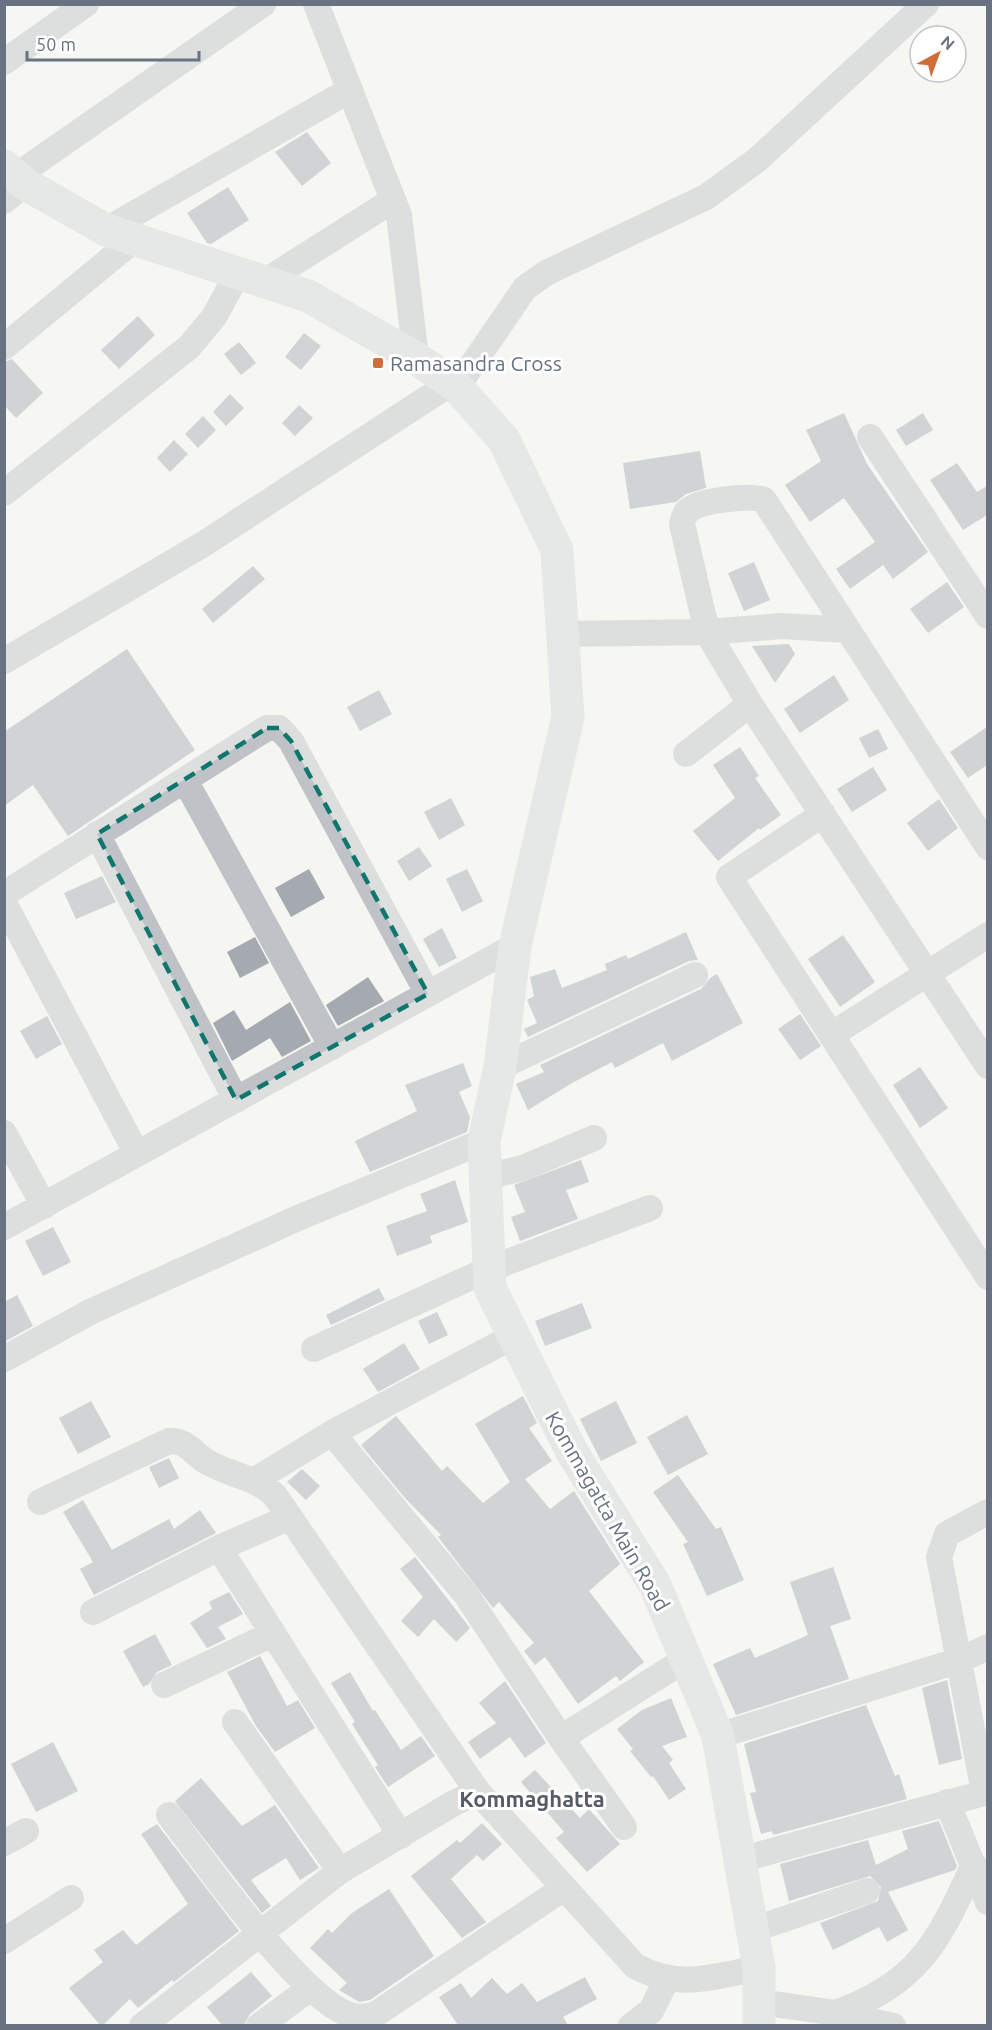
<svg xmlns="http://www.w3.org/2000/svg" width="992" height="2030" font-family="Ubuntu,sans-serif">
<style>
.building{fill:#a5aab1}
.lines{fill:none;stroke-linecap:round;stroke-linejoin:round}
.street{stroke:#bfc2c6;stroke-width:26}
.secondary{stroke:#d2d5da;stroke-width:33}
.marked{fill:none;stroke:#0f766e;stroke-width:4.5;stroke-dasharray:12 8;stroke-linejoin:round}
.poi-dot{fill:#ce6e3a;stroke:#fff;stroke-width:2}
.labels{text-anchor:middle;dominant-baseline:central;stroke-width:6;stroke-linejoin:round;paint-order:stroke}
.poi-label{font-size:21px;fill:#687280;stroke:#fff;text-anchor:start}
.street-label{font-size:21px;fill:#687280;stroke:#fff}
.neighbourhood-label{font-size:22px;font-weight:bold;fill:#555c66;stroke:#fff}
</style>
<rect width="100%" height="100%" fill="#f5f5f2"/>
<path class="building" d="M307,132l24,31 -29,23 -27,-34z
M228,187l21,33 -38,24 -4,-1 -20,-30z
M138,316l17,19 -36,34 -18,-19z
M304,333l17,13 -20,24 -16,-13z
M239,342l17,21 -15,12 -17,-21z
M12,359l31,34 -27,25 -12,-13v-43z
M230,394l14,14 -18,18 -13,-14z
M299,405l14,13 -18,18 -13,-13z
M844,413l23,51 61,88 -35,27 -10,-14 -33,24 -14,-20 39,-27 -31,-44 -34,24 -25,-37 36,-24 -15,-31z
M923,413l10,17 -27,16 -10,-16z
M203,416l13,14 -18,18 -13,-14z
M174,440l14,14 -18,18 -13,-14z
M700,451l6,37 -20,6 -10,8 -46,7 -7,-46z
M957,463l20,29 10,-6v29l-24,15 -33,-50z
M754,562l16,38 -26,11 -16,-38z
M253,566l12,13 -52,44 -11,-14z
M947,582l17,25 -36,26 -18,-24z
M789,644l6,10 -20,29 -23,-37z
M127,649l68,101 -127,86 -35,-51 -29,21v-74z
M834,675l15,25 -49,33 -16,-24z
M379,690l13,24 -32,17 -13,-24z
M987,727v38l-19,13 -18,-26z
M878,729l10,20 -19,9 -10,-20z
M740,747l19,29 -4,2 26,37 -21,15 -1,-2 -41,33 -25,-30 42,-33 -22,-33z
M873,767l14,23 -35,22 -15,-23z
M451,798l14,27 -26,15 -15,-28z
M939,799l19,29 -30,23 -21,-28z
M419,847l13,19 -23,15 -12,-20z
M309,869l16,29 -34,19 -16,-29z
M467,869l16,32 -21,11 -16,-33z
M102,876l14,26 -40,17 -12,-26z
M442,928l15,30 -18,9 -16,-28z
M686,932l12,28 -9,1 -161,76 -4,-8 13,-6 -10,-23 7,-4 -4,-19 25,-8 7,19 45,-18 -2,-6 21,-9 2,4z
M843,935l32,47 -35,25 -32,-48z
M255,937l14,26 -29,15 -13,-26z
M717,974l26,49 -71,38 -9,-18 -48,25 -3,-6 -40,21 -44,27 -12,-26 28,-12 -4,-7 161,-76 9,-11z
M368,977l16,24 -46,25 -12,-21z
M290,1002l21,39 -29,16 -12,-19 -38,23 -19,-38 21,-13 12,20z
M800,1014l21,32 -21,14 -22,-31z
M47,1016l15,28 -26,15 -16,-28z
M463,1063l9,23 -13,6 11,25 -3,15 -97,40 -15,-31 62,-30 -12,-26z
M920,1067l28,41 -28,20 -27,-43z
M581,1160l8,22 -23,8 12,29 -58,22 -9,-24 14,-5 -11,-27z
M455,1180l13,42 -38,14 2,7 -35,13 -11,-30 41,-15 -7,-17z
M53,1227l18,35 -28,14 -18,-35z
M379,1288l6,12 -54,25 -5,-10z
M17,1295l16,31 -29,16v-40z
M582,1303l10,25 -47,18 -10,-25z
M437,1312l11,23 -19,9 -11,-23z
M404,1343l16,26 -42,23 -15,-23z
M523,1396l14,27 -8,5 23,33 -27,18 25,30 24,-18 46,73 -31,27 55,71 -24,19 -4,-5 -38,28 -33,-47 -10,8 -11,-14 10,-8 -35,-41 -6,6 -55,-71 3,-2 -36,-37 -44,-53 35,-29 46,55 5,-5 36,37 27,-21 -35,-58z
M91,1401l20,36 -33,17 -19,-36z
M616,1401l21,42 -36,18 -21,-42z
M687,1415l21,39 -40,21 -21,-38z
M169,1458l10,20 -20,10 -10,-21z
M302,1469l18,17 -14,14 -19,-18z
M678,1475l38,54 5,-2 23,53 -37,16 -24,-52 5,-2 -35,-50z
M83,1500l29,50 57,-31 5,10 26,-19 16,23 -122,62 -14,-26 13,-7 -30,-50z
M415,1557l55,71 -14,14 -22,-23 -16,18 -17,-16 22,-24 -23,-28z
M833,1567l18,52 -21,7 19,53 -113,36 -23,-51 37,-16 5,10 53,-23 -18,-53z
M229,1592l14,22 -25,13 8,12 -19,9 -17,-25 22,-14 -3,-7z
M155,1634l17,31 -15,7 -8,12 -6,3 -20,-36z
M260,1656l27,50 11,-6 17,28 -40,24 -19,-26 -29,-54z
M350,1672l23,39 2,-1 26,40 20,-14 14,20 -47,31 -13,-20 3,-2 -26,-41 3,-2 -24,-39z
M947,1680l15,79 -23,6 -17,-77z
M505,1681l41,62 -21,15 -15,-21 -30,22 -12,-17 28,-19 -17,-20z
M671,1698l16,39 -25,9 11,14 -4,3 17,26 -17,11 -16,-24 -2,1 -21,-26 3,-2 -16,-20 25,-19z
M866,1705l29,71 4,-2 8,25 -134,36 -1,-4 -11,3 -11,-41 6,-1 -12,-48z
M53,1742l25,49 -42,21 -25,-48z
M535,1770l45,48 9,-9 31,35 -33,28 -31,-34 8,-6 -43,-50z
M201,1778l41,48 33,-21 44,63 -19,12 -14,-22 -35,22 20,26 -9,7 -87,-112z
M939,1821l18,45 -2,4 -67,22 20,38 -21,12 -8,-15 -46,23 -13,-27 58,-22 3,-14 -11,-11 -81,25 -9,-37 88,-24 8,25 32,-16 -6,-18z
M482,1823l20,21 -19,17 -6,-6 -26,24 35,43 -24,16 -51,-62 46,-36 3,3z
M157,1824l82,107 -65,51 -2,-2 -34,28 -8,-9 -27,26h-3l-31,-37 34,-26 -9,-12 29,-20 13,15 52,-41 -47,-70z
M389,1889l45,67 -64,44 -11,2 -20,-12 8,-7 -37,-35 18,-19 4,4 20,-20z
M251,1972l21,24 -22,18 -6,11h-22l-15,-18z
M585,1977l12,22 -34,18 5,8h-110l-19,-28 22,-14 10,15 21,-20 15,16 15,-11 15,19z"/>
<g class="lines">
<path class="street" d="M316,4l83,211 17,143
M4,62l82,-58
M16,176l247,-172
M4,201l21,-17
M106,230l244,-140
M264,282l129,-82
M4,347l131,-108
M457,387l68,-99 21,-15 160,-76 51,-37 169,-156
M870,437l118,179
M4,493l185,-146 25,-30 24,-44
M848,630l-84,-130c-12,-6 -61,1 -72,8 -6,3 -9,10 -10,16l25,108 43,72 238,362
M563,634l144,-2 75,-6 66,4 140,217
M4,661l198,-116 249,-162
M686,754l64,-50
M186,782l146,265
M823,814l-94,63 259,400
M97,834l139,266
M4,894l263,-166h12l12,13 137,253
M4,903l133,251
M831,1035l157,-100
M500,1067l195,-92
M4,1133l40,73
M485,1177l38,-9 71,-30
M4,1227l511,-281
M514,1336l-182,97 135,163 94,142 63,89
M314,1349l175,-80 161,-61
M4,1359l88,-48 206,-93 186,-77
M255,1480l77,-47
M40,1502l129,-61c20,-1 24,14 40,22 23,13 49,14 67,34l202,295
M219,1548l182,288
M93,1612l126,-64 71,-31
M164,1685l108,-51
M235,1722l105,149
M718,1736l242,-76 28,-13
M561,1738l125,-79
M984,1792l-45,-235 8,-23 41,-22
M947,1802l41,100
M169,1815c33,43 136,191 185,201 7,2 15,0 22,-2l188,-126
M4,1843l22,-12
M739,1860l249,-68
M752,1930l115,-39
M4,1941l67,-43
M760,2002l76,11 57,13
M836,2013c85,-32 101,-70 138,-148
M142,2026l198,-155 114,-68 24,-11 157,174c45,24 77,11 124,2
M259,2026l50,-37
M631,2026l20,-15 16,-32"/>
<path class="secondary" d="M4,166l21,18 81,46 202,66 108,62 41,29 47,53 53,110 11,167 -53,229 -15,121 -16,74 6,147 82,164 83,133 63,151 41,232v58"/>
</g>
<path d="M0 0H992V2030H0ZM267,728h12l12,13 137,253 -192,106 -139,-266z" fill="#f5f5f2" fill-opacity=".55" fill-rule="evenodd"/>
<path class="marked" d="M267,728h12l12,13 137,253 -192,106 -139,-266z"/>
<rect class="poi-dot" x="372" y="357" width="12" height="12" rx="3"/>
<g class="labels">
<g class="poi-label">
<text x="390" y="363">Ramasandra Cross</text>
</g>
<g class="street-label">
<text transform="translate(608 1511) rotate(60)">Kommagatta Main Road</text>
</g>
<g class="neighbourhood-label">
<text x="532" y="1798">Kommaghatta</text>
</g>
</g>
<rect width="992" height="2030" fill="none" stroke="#687280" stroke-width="12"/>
<g transform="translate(938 54) rotate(41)"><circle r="28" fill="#ffffff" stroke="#c3c7cc" stroke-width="1.5"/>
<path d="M0-4.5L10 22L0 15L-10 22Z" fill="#ce6e3a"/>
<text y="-9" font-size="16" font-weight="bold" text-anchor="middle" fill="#687280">N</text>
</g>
<path d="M27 51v9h172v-9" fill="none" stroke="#687280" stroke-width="3"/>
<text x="36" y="51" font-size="18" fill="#687280" stroke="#ffffff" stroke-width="4.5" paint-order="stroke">50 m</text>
</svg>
